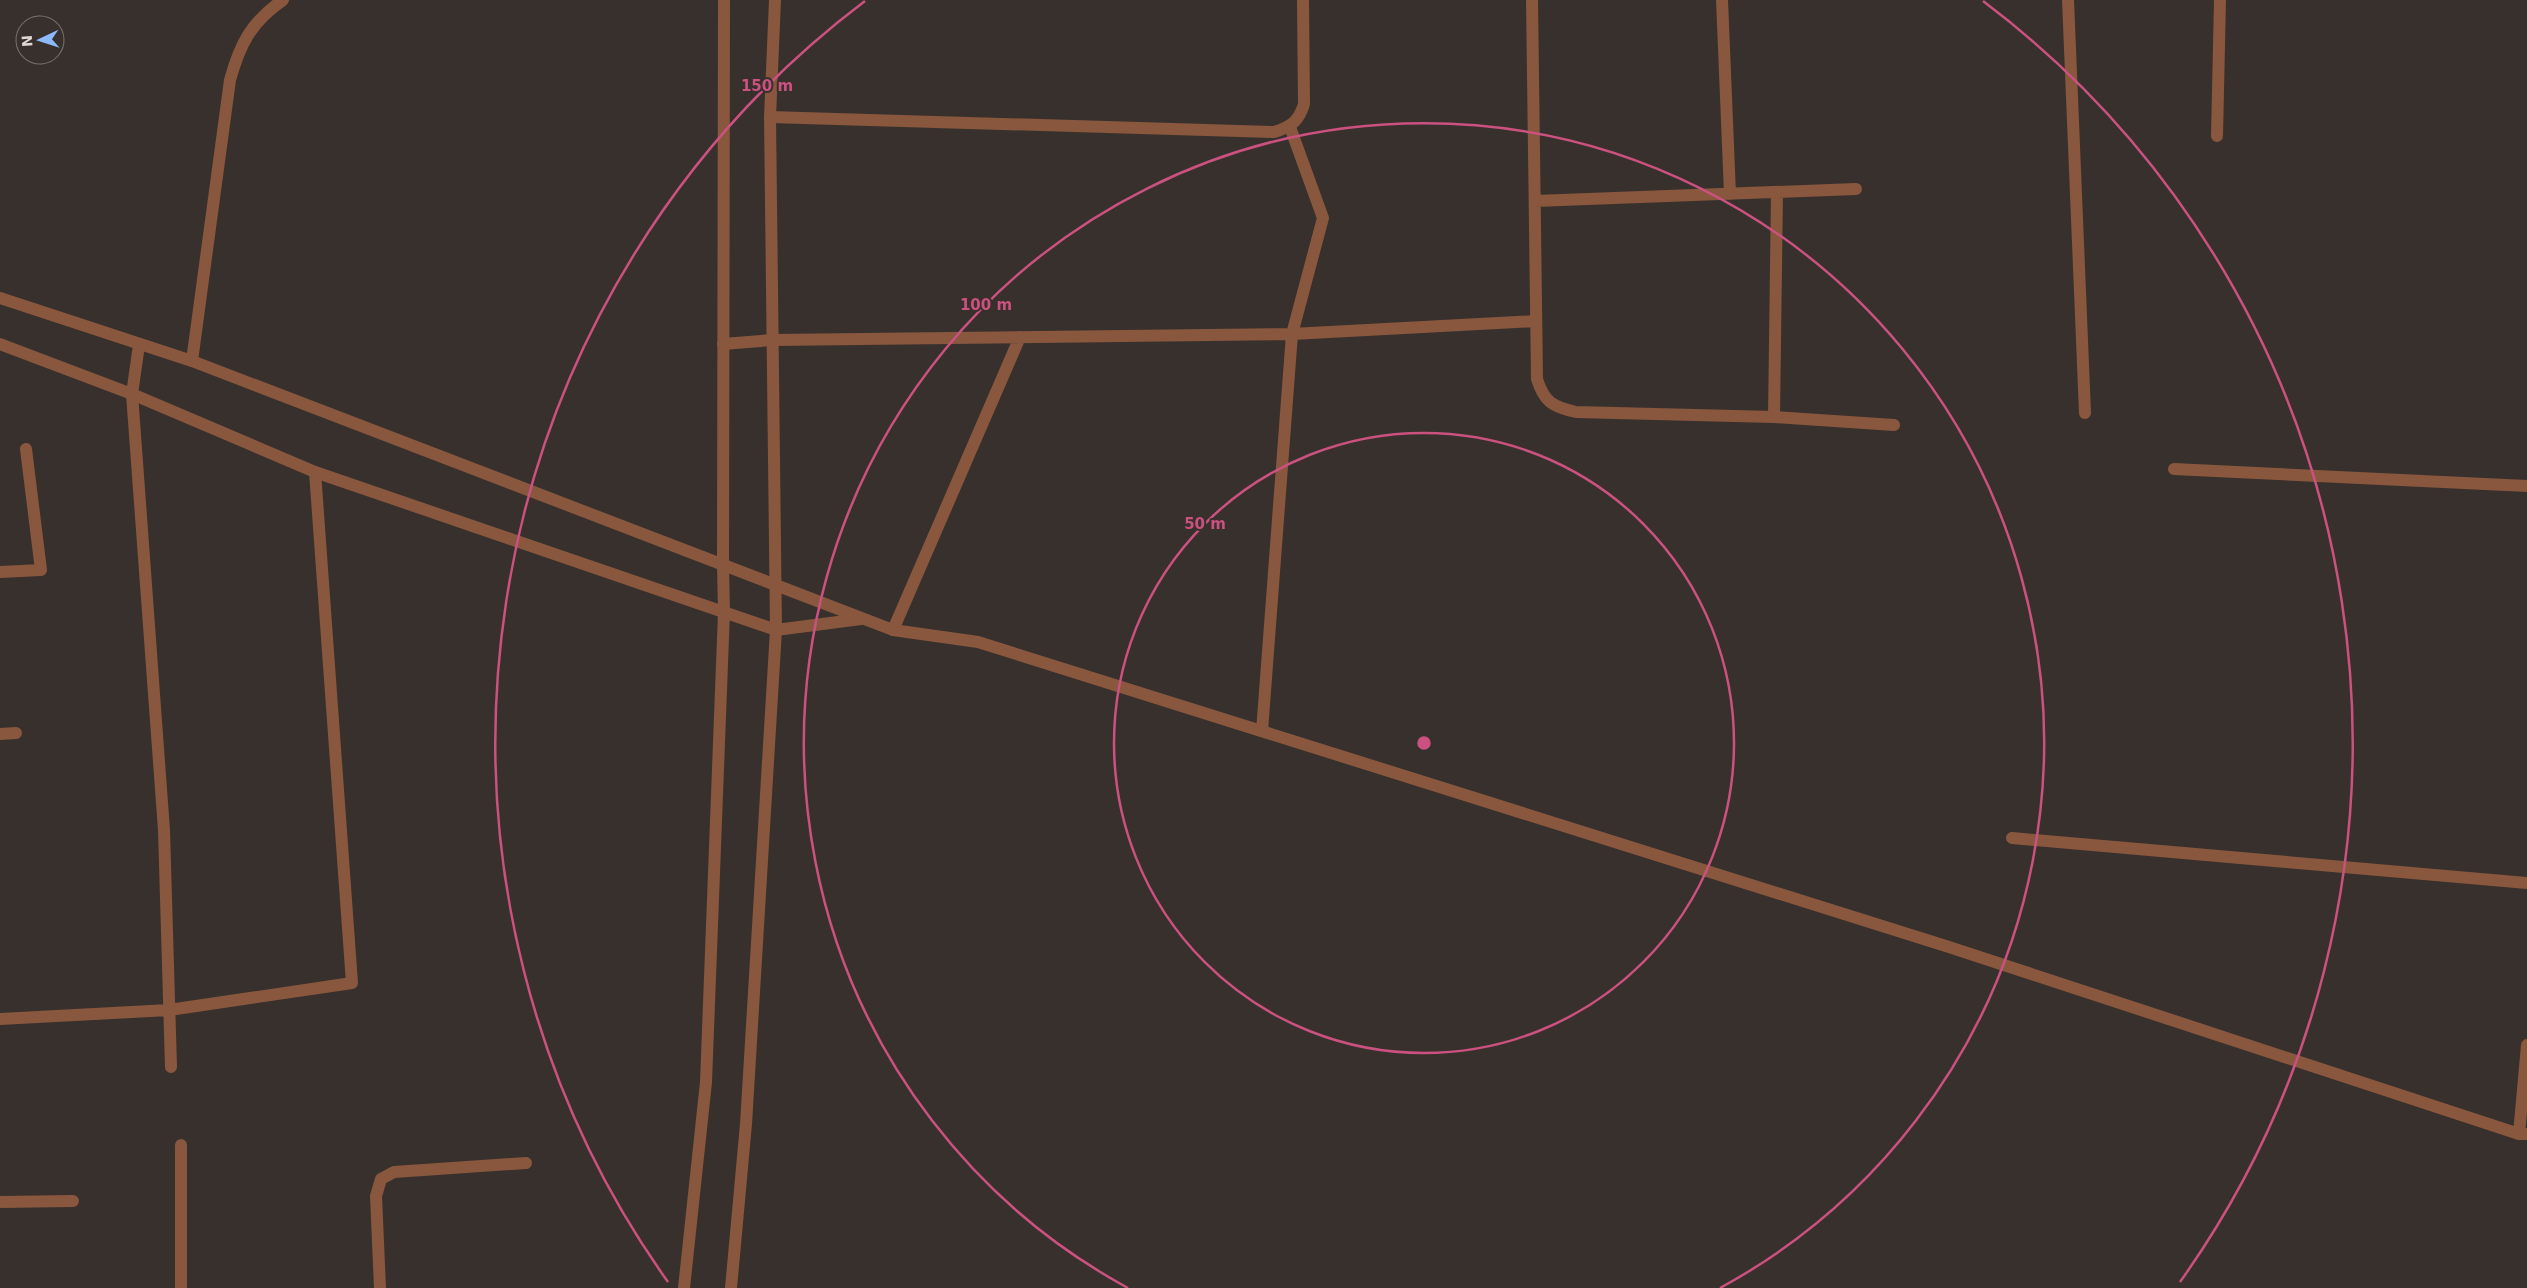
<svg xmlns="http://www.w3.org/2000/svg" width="2527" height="1288" font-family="'DejaVu Sans',sans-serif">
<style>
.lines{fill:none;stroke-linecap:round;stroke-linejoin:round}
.service{stroke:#88573e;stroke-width:12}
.minor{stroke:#88573e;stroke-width:12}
.tertiary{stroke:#88573e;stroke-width:12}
.ring{fill:none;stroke:#ca5180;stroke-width:2.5}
.centre{fill:#ca5180;stroke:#38302c;stroke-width:2.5}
.ring-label{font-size:15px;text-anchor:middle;font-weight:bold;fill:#ca5180;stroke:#38302c;stroke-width:4;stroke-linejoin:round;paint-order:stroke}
</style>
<rect width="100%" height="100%" fill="#38302c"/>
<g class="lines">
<path class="service" d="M192,361l38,-281c10,-36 21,-58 53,-80"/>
<path class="minor" d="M1532,0l5,379c7,23 16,28 39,33l198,5 120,8
M1722,0l8,194
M2068,0l17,413
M770,117l504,15c17,-5 25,-11 30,-28l-1,-104
M2217,136l3,-136
M1535,201l321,-12
M723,344l49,-4 520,-6 244,-13
M139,345l-7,49 32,436 7,237
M1774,417l3,-225
M2174,469l353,17
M0,572l41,-2 -15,-121
M893,630l127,-293
M1262,731l30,-397 31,-116 -33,-91
M0,734l16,-1
M2012,838l515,45
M0,1019l169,-9 183,-27 -37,-511
M2519,1134l8,-89
M0,1202l73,-1
M181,1288v-143
M380,1288l-4,-92 5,-17 13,-7 132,-9"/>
<path class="tertiary" d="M0,298l192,63 701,269 85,12 971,305 570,187h8
M0,344l132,50 183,78 461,158 85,-11
M684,1288l22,-206 18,-470 -1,-47 1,-565
M731,1288l15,-164 30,-494 -6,-513 5,-117"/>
</g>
<g class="ring">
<circle cx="1424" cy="743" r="310"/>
<path d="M1128 1288A620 620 0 1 1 1720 1288"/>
<path d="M668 1282A929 929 0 0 1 865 1M1983 1A929 929 0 0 1 2180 1282"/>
</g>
<circle cx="1424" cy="743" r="8" class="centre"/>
<g class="ring-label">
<text x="767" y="91">150 m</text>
<text x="986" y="310">100 m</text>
<text x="1205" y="529">50 m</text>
</g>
<g transform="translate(40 40) rotate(266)"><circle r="24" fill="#38302c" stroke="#7a7370"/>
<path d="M0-4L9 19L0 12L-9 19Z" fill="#8cb9fc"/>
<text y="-8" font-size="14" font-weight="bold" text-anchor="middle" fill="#ddd7d5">N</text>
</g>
</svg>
